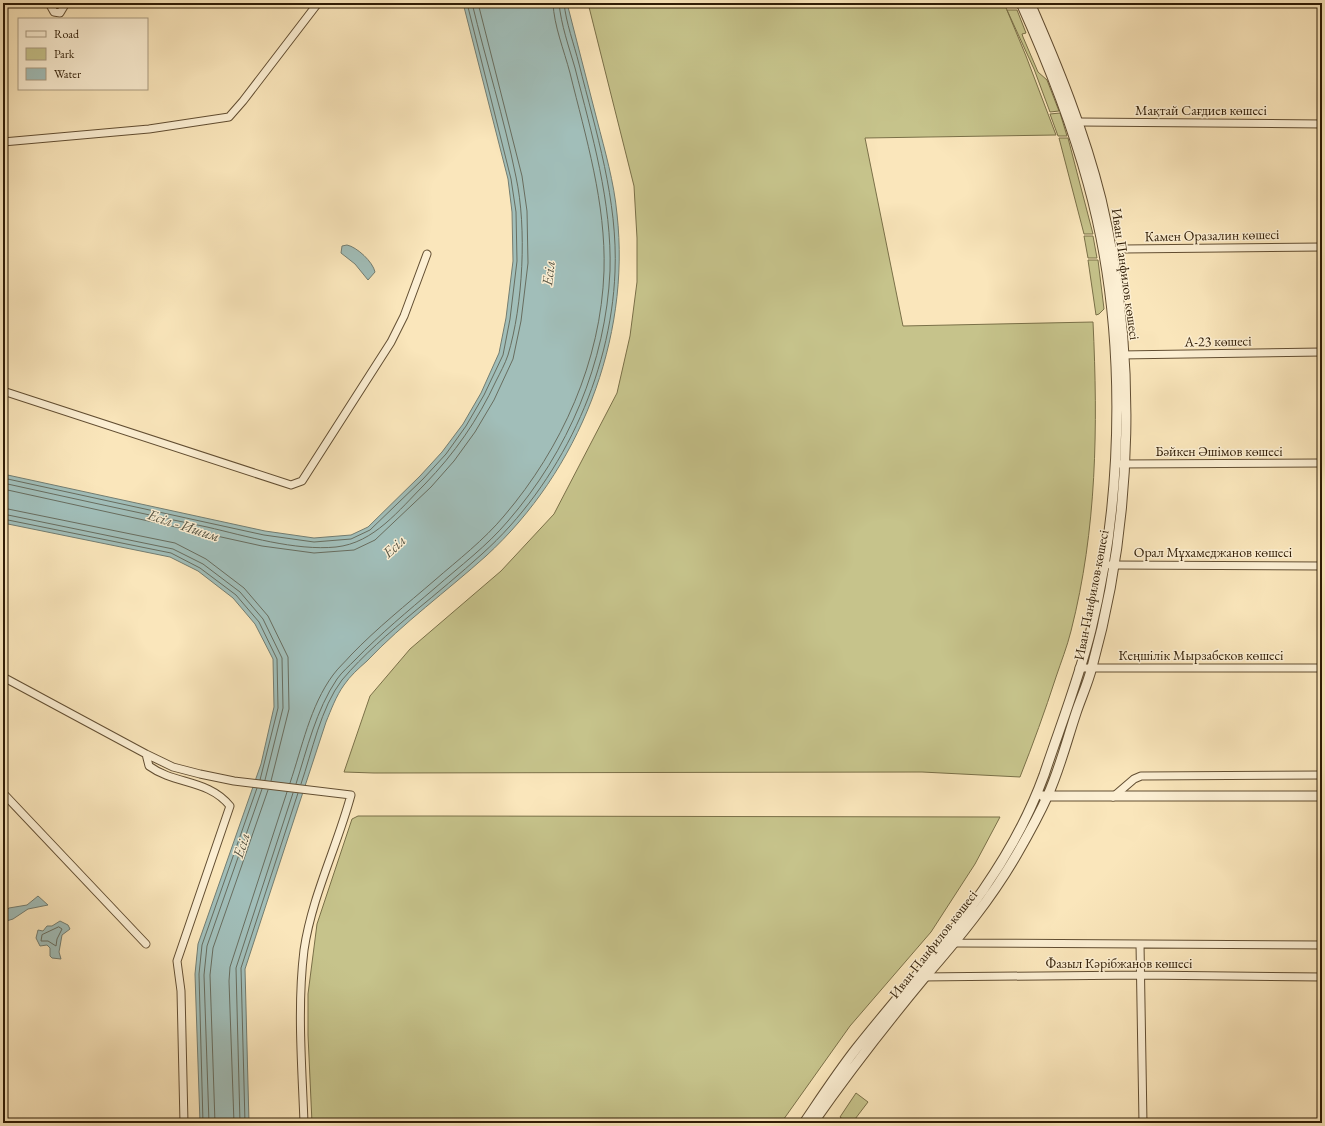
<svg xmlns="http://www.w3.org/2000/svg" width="1325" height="1126" font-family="'EB Garamond',serif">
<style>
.green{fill:#c6c38b;stroke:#7a7048}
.water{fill:#a1beb9;stroke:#737d71}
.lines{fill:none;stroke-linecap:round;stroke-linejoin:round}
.shore{stroke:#686d5f;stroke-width:1}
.minor-casing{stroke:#624e32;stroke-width:9}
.tertiary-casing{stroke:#624e32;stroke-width:11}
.minor{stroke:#fcefd3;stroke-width:7}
.tertiary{stroke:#fcefd3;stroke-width:9}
.labels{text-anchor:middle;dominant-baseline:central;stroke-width:3;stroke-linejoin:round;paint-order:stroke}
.street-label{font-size:14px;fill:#2f1c05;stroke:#fcefd3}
.water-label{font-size:15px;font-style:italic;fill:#575544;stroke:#fcefd3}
</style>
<rect width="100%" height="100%" fill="#fae6bb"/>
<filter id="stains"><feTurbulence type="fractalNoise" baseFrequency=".005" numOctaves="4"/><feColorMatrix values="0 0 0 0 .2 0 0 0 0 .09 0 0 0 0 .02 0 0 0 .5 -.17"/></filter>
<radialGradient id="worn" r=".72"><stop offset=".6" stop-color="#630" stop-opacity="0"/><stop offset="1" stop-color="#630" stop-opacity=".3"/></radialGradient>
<path class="green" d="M588,3h416l22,53 30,79 -191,3 38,188 190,-4c5,105 4,207 -22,309 -4,16 -10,31 -15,46 -11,34 -23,67 -36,100l-98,-5 -548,1 -30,-1 26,-76 40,-47 91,-78 53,-57 63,-121 13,-57 7,-54v-44l-3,-52z
M1007,10h10l9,23 -4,1 1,3 15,35 9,8 12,31 -9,1 -16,-43z
M1060,113l7,23h-9l-8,-22z
M1059,138h9l25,96h-9z
M1084,236h9l4,22h-9z
M1088,260h10l6,49 -5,5 -3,1z
M358,816h82l560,1 -25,47 -44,68 -81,94 -69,97h-469l-4,-88v-41l9,-70 35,-105z
M856,1093l12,9 -16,21h-4l-8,-6z"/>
<path class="water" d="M463,3h104c10,39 20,78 30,117 8,31 17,62 20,94 14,125 -38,257 -131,342 -39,35 -83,67 -119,105 -8,7 -17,15 -23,24 -8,11 -13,25 -18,37l-81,247 4,154h-49l-5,-149 3,-30 63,-180 13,-57 -1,-48 -18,-35 -22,-26 -35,-27 -28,-14 -167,-34v-49l262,57 49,7 37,-3 17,-8 52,-51 22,-24 21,-28 18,-31 18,-40 7,-35 7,-57 -1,-49 -4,-33z
M347,245c10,2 26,17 28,27l-7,8 -13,-16 -14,-11 1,-7z
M38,896l10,9 -20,4 -15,10 -10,3v-9l6,-5 18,-3z
M60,921l8,4 2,4 -8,6 -3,17 2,7 -9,-1 -2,-2v-8l-3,-3 -7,1 -4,-8 2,-8 5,1 4,-5h5z"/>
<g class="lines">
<path class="shore" d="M3,478l261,57 50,7 37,-3 19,-9 53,-51 23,-25 20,-28 18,-31 19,-40 7,-36 7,-58 -1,-49 -5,-33 -44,-176
M3,483c68,15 136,30 204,44 39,9 88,24 129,20 38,-4 63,-37 89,-63 29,-30 53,-64 71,-103 4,-8 9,-17 12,-26 15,-50 19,-127 8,-178 -12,-59 -30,-116 -44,-174
M3,489l259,57 52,7 40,-3 21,-10 56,-53 23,-26 21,-29 19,-32 19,-41 8,-38 7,-58 -1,-52 -5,-35 -44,-173
M3,508l172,35 31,16 38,29 24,28 20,41 1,52 -18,72
M3,514l170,35 30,15 37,28 23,27 19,39 1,50 -18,72
M3,519l168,34 29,15 36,27 23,27 18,37 1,49 -18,72
M290,783c12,-35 20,-77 43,-108 5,-7 12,-13 18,-20 26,-27 55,-50 84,-75 23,-20 49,-40 69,-64 58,-68 97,-155 100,-245 2,-68 -18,-133 -34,-198 -6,-23 -16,-47 -17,-70
M296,784c11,-35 20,-74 41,-105 5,-7 12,-13 18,-19 25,-26 53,-49 80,-72 25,-22 52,-42 73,-67 60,-69 98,-159 102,-250 2,-69 -18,-136 -35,-203 -6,-21 -14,-43 -16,-65
M301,784c11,-32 20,-77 41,-104 21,-25 47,-47 72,-68 23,-19 46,-38 68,-58 78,-70 129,-178 133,-282 3,-72 -19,-140 -36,-208 -5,-20 -13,-41 -15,-61
M59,927l3,2 -5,10 -1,7 -8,-5h-7l1,-6z
M203,1123l-4,-149 3,-29 55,-157
M209,1123l-5,-148 3,-29 55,-157
M215,1123l-5,-148 3,-27 55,-158
M234,1123l-5,-142 1,-14 57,-175
M240,1123l-4,-155 57,-175
M245,1123l-4,-155 57,-175"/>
<g class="minor-casing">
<path id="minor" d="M49,3l5,9 6,1 6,-10
M1079,122l243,2
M3,142l146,-13 80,-12 14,-16 75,-98
M1107,252l17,-3 198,-2
M1120,355l202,-3
M3,391l288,94 11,-4 89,-139 13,-26 23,-62
M1120,464l202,-1
M1110,565l212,1
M1079,668h243
M3,677l143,77 27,13 27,7 34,7 117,14c-14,52 -39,101 -47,155 -7,57 -2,116 0,173
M146,754l3,12c26,19 59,13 81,40l-53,155 4,30 3,132
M3,793l143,151
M1113,797l21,-18 7,-3 181,-1
M951,940l5,3 366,2
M1140,944l3,179
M921,977l220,-2 181,2"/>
</g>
<g class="tertiary-casing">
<path id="tertiary" d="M1043,796h279
M804,1123c17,-25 34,-51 52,-74 71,-90 148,-164 188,-274 16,-48 35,-96 47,-145 34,-141 36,-307 -3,-447 -17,-62 -41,-122 -67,-180
M813,1123c35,-50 73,-99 112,-146 34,-39 66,-78 92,-123 11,-19 22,-39 31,-59 12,-27 19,-55 28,-82 5,-15 12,-30 16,-46 42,-151 45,-316 9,-468 -17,-68 -43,-132 -71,-196"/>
</g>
<use href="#minor" class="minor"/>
<use href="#tertiary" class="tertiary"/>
</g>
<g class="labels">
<g class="street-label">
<text x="1201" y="110">Мақтай Сағдиев көшесі</text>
<text transform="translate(1212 235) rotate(-1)">Камен Оразалин көшесі</text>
<text transform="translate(1126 274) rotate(82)">Иван Панфилов көшесі</text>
<text transform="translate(1218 341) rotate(-1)">А-23 көшесі</text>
<text x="1219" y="451">Бәйкен Әшімов көшесі</text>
<text x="1213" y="552">Орал Мұхамеджанов көшесі</text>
<text transform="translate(1091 595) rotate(-79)">Иван Панфилов көшесі</text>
<text x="1201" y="655">Кеңшілік Мырзабеков көшесі</text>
<text transform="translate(933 944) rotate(-52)">Иван Панфилов көшесі</text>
<text x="1119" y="963">Фазыл Кәрібжанов көшесі</text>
</g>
<g class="water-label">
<text transform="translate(548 273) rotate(-83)">Есіл</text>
<text transform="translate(184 525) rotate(18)">Есіл - Ишим</text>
<text transform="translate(394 546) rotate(-43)">Есіл</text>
<text transform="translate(241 845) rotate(-72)">Есіл</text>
</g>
</g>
<rect width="1325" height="1126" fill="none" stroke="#fae6bb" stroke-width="16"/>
<rect x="4" y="4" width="1317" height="1118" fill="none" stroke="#2f1c05" stroke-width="2"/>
<rect x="8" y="8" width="1309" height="1110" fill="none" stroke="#2f1c05"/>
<rect x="18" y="18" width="130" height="72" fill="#fcefd3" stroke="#aa9b81"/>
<rect x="26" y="31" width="20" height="6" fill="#fcefd3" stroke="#aa9b81"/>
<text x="54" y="38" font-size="12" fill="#2f1c05">Road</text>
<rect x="26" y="48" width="20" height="12" fill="#c6c38b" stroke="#aa9b81"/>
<text x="54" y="58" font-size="12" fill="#2f1c05">Park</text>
<rect x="26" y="68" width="20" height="12" fill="#a1beb9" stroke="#aa9b81"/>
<text x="54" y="78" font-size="12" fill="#2f1c05">Water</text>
<rect width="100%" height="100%" filter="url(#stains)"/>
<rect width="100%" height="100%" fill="url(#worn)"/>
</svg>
